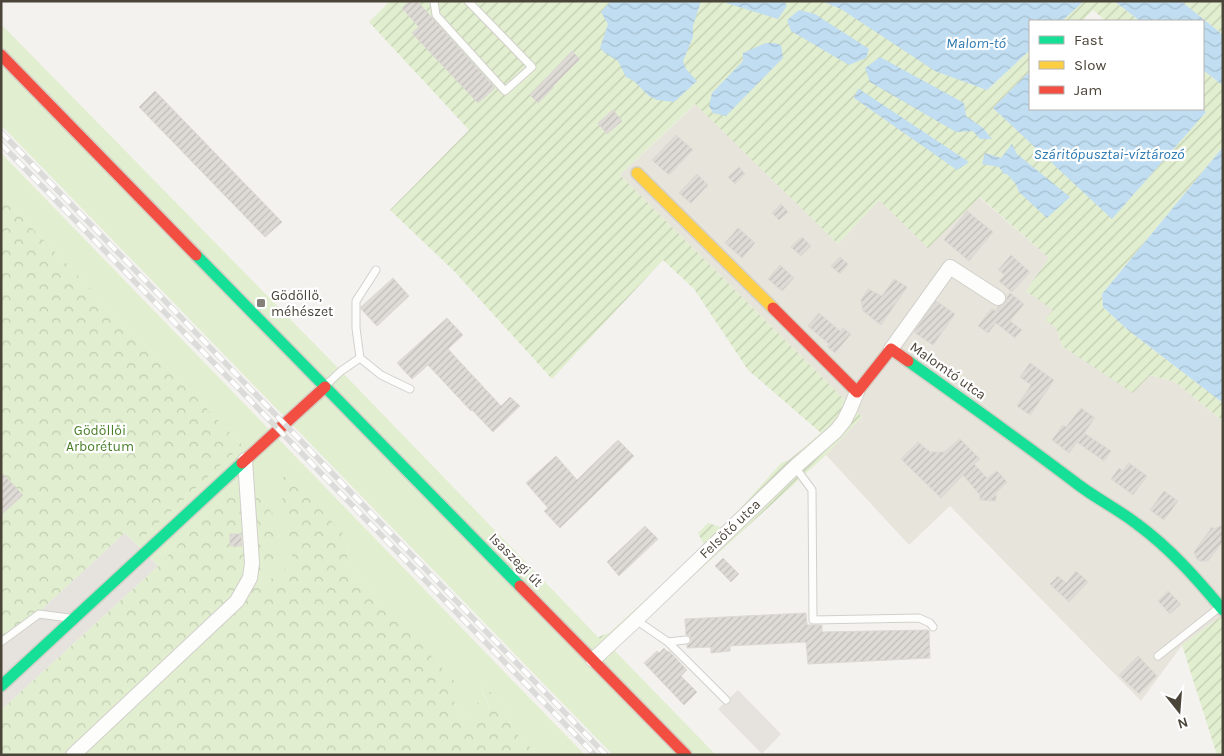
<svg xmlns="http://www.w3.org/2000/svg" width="1224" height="756" font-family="Karla,sans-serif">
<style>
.residential{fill:#e7e4dc}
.grass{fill:#e1eecf}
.forest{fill:url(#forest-crowns)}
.garden{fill:url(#garden-furrows)}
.parking{fill:#e6e3df}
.water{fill:url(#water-waves)}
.building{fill:url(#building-hatch);stroke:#dcd9d4}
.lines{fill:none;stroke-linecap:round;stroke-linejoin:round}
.lane-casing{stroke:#d2d0cb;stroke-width:9}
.street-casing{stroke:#d2d0cb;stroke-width:16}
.fast-casing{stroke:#d3cfc5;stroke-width:14}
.slow-casing{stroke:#d3cfc5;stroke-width:14}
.jam-casing{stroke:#d3cfc5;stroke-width:14}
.lane{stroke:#fdfdfc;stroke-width:7}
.street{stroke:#fdfdfc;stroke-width:14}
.fast{stroke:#16e098;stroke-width:11}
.slow{stroke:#ffcf43;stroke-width:11}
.jam{stroke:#f24e42;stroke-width:11}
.rail-casing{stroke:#dbdbda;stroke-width:5.5}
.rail{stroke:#fff;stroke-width:4;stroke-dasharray:11;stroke-linecap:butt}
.poi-dot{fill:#868178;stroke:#fff;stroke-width:2}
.labels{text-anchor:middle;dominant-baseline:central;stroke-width:4.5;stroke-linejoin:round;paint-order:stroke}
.poi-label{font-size:14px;fill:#4b4439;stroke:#fff;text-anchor:start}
.street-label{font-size:14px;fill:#4b4439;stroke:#fff}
.park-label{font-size:14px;fill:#4a7f2a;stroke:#fff}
.water-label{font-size:15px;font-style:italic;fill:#2e7ab2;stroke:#fff}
</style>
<defs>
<pattern id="forest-crowns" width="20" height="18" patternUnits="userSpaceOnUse" patternTransform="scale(1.25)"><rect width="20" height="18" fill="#e1eecf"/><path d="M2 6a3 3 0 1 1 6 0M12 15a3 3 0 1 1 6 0" fill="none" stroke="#c3cdb2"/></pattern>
<pattern id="garden-furrows" width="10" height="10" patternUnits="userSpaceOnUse" patternTransform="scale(1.25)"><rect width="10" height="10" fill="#e1eecf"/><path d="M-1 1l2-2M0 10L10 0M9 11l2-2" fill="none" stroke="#c3cdb2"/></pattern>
<pattern id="water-waves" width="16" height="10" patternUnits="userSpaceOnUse" patternTransform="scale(1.25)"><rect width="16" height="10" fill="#c0ddf1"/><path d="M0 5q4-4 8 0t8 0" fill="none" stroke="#a6bfcf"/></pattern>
<pattern id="building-hatch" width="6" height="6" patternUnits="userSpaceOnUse" patternTransform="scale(1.25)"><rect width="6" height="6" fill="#dedbd6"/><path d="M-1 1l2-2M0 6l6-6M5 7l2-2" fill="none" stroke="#c0bdb8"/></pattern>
</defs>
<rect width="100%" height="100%" fill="#f4f2ee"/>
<path class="residential" d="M696,104l142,140 41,-44 49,47 51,-50 70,61 4,52 3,18 6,18 88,29 25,7 48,39v194l-41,30 -41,56 -191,-195 -41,39 -83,-90 36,-38 -242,-242z"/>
<path class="grass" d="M1,24l340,347 257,266 15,12 103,106h-103l-612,-630z
M1,153l584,602h-47l-23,-23 -16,-34 -19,-12 10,24 -13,-8 5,13 -21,4 -7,-18 3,-16 -110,-120 1,-26 -60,-14 6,39 -35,23 3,-21 15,-47 -11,-14 -25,-27 -83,88 -22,-22 106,-99 -241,-249z"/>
<path class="forest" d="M1,196l241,249 -106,99 -11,-11 -124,114z
M287,476l26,25 35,38 -1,26 111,120 -4,16 7,18 20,-4 -4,-13 13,7 -10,-24 19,13 16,34 23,23h-537v-45l157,-144 83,-88 25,27 11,14v37l-15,10 -3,21 34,-23 -5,-39 -10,-46z"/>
<path class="garden" d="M390,1h431l20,8 146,81 43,-40v21l-37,37 119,110 94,-106 -3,-3v-39l18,14 2,-1v64l-121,147 1,13 25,23 95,73v18l-48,-39 -25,-7 -17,18 -71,-47 -6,-18 -11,-8 8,-10 -27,-19 23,-33 -69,-61 -52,51 -49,-48 -41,44 -143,-140 -75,71 242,242 -36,38 -213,194 -15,-12 11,-4 92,-84 3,-4 -6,-12 10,-10 15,5 58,-65 8,-3 32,-27 -73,-63 -54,-81 -31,-29 -111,119 -98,-108 -64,-61 79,-80 -100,-108z
M1084,1h30l26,20h-34l-13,-11 -11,11h-20z
M1181,1h42v34z
M1223,615v140h-6l-35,-110z"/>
<path class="parking" d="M125,533l33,33 -157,144v-63z
M738,690l43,44 -19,20 -44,-45z"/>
<path class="water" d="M611,1h90l-8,25v11l-10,24 3,8 11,12 -23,21 -17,-2 -8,-4 -15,-15 -8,-4 -8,-16 -13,-8 -5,-5 8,-24 -7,-12z
M724,1h60l3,5 -9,13 -52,-16z
M821,1h263l-22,20h-32v29l-43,40 -52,-19 -94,-62z
M1114,1h67l42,34v48l-2,1 -18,-14v-49h-63z
M799,10l16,4 54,35 -3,9 -17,7 -58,-34 -4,-11z
M766,43h8l7,2 2,13 -57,58 -13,-3 -4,-7 3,-13 31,-32v-8z
M880,57l84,46 2,13 17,12 9,11h-12l-7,-8 -17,1 -86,-50 -5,-14z
M1030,71v38h173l3,3 -94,107 -119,-111z
M858,89h1l110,73 -12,8 -103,-72z
M1012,144l5,10 53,43 -23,21 -28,-26 -3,-8 -9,-10h-3l-5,-7 -17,-3 3,-11 16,5z
M1223,147v256l-95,-73 -25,-23 -1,-13z"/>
<path class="building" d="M410,1h7l78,87 -17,15 -66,-70 7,-6 -17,-19z
M572,51l8,8 -27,27 1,1 -16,16 -8,-8z
M155,91l127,131 -17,15 -126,-130z
M613,110l9,11 -15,13 -9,-11z
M676,135l17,15 -24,25 -17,-15z
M739,167l6,7 -10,10 -7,-7z
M697,174l11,11 -17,18 -12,-10z
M781,204l7,8 -9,8 -7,-7z
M967,211l26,21 -24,29 -25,-21z
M738,228l17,15 -13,15 -17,-15z
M802,237l9,9 -10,10 -10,-9z
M1011,255l19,17 -18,20 -13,-11 6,-6 -7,-5z
M840,257l8,7 -8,10 -9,-8z
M780,265l14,13 -12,13 -14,-12z
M393,278l16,18 -32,30 -16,-17v-2z
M894,279l13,8 -26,38 -18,-14 -2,-11 7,-11 14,7z
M1010,293l14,11 -14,17 12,9 -7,8 -19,-15 -8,10 -10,-7 14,-18 3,3 4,-5 6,-3 2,-6z
M936,301l19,13 -22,31 -19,-13z
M819,313l21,18 3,-3 8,6 -16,19 -8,-7 2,-2 -21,-18z
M447,318l16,17 -15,14 53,57 9,-9 10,9 -27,26 -21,-22 -1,1 -43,-46 -16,14 -15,-16z
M1030,363l24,17 -24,35 -13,-9 14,-21 -11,-8z
M1081,408l14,10 -11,15 27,18 -7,10 -27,-19 -8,11 -17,-13 11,-15 3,2z
M960,439l20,20 -6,5 13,14 10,-7 10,11 -11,11v8l-16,-1v-5l-17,-20 -22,23 -40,-39 17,-17 12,10h14z
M618,440l16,16 -74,72 -16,-17 4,-3 -22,-25 30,-27 21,24z
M1129,463l18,13 -14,19 -22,-16 8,-11 4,3z
M1,472l22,23 -22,20z
M1164,491l14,10 -14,19 -14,-10z
M1223,525v16l-15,20h-8l-3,-2 -3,-7 18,-25 2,2z
M645,526l13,13 -39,37 -12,-14z
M230,534h11l1,12h-12z
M723,558l16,16 -8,8 -16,-16z
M1076,571l12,11 -19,20 -19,-18 8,-8 8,7z
M1168,591l13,13 -11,10 -12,-13z
M806,613l1,12h15v7l106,-2 1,1 1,27 -122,6 -2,-22 -76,4v5l-19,2v-6l-24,1v-3l4,-2v-3l-1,-4 -4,-1 -1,-16z
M664,648l4,4 1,-1 18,19 -6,6 16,16 -13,13 -40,-42 13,-12 2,2z
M1138,656l19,20 -18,18 -20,-19z"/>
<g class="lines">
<g class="lane-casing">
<path id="lane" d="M434,1l2,14 69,76 27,-24 -64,-66
M360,358l-4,-30v-27l20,-31
M326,385l15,-14 19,-13 21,17 29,14
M795,467l17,23 1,130 106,-2 11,5 3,4
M636,620l32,22 58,58
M1,642l38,-28 30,4
M668,642l18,-2
M1158,656l62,-49"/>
</g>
<g class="street-casing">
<path id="street" d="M891,349l59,-82 48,31
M593,660l43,-40 159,-153 41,-36 8,-10 6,-12 7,-17
M73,755l164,-154 13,-23 2,-15 -7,-103"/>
</g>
<g class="fast-casing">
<path id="fast" d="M196,255l324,331
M908,361c58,41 115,82 172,125 19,14 39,24 57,38 33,24 60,55 86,86
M1,686l241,-223"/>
</g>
<g class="slow-casing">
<path id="slow" d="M637,173l136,135"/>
</g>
<g class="jam-casing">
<path id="jam" d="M1,55l195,200
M773,308l84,84 34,-43 17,12
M242,463l83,-76
M520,586l166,169"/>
</g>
<use href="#lane" class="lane"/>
<use href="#street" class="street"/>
<use href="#fast" class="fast"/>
<use href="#slow" class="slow"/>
<use href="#jam" class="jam"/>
<g class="rail-casing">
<path id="rail" d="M1,132l605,623
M1,144l594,611"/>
</g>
<use href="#rail" class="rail"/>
</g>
<rect class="poi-dot" x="256" y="298" width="10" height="10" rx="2.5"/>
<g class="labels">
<g class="poi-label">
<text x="271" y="295">Gödöllő,<tspan x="271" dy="16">méhészet</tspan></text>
</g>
<g class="street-label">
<text transform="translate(948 371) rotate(35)">Malomtó utca</text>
<text transform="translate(730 529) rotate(-44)">Felsőtó utca</text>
<text transform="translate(516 560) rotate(45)">Isaszegi út</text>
</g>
<g class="park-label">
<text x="100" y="430">Gödöllői<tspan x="100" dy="16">Arborétum</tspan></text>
</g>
<g class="water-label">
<text x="976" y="43">Malom-tó</text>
<text x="1109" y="154">Száritópusztai-víztározó</text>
</g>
</g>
<rect width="1224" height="756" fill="none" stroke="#4b4439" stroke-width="5"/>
<rect x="1029" y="20" width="175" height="90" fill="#ffffff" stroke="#b7b4b0"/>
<rect x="1039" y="36" width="25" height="8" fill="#16e098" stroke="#b7b4b0"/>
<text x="1074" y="45" font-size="15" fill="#4b4439">Fast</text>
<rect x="1039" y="61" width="25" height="8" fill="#ffcf43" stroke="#b7b4b0"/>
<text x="1074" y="70" font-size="15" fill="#4b4439">Slow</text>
<rect x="1039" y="86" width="25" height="8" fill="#f24e42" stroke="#b7b4b0"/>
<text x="1074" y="95" font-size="15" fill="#4b4439">Jam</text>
<g transform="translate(1179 711) rotate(163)" stroke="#ffffff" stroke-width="4" paint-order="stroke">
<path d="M0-4L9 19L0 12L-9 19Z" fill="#4b4439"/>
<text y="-8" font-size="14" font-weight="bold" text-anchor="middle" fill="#4b4439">N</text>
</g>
</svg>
